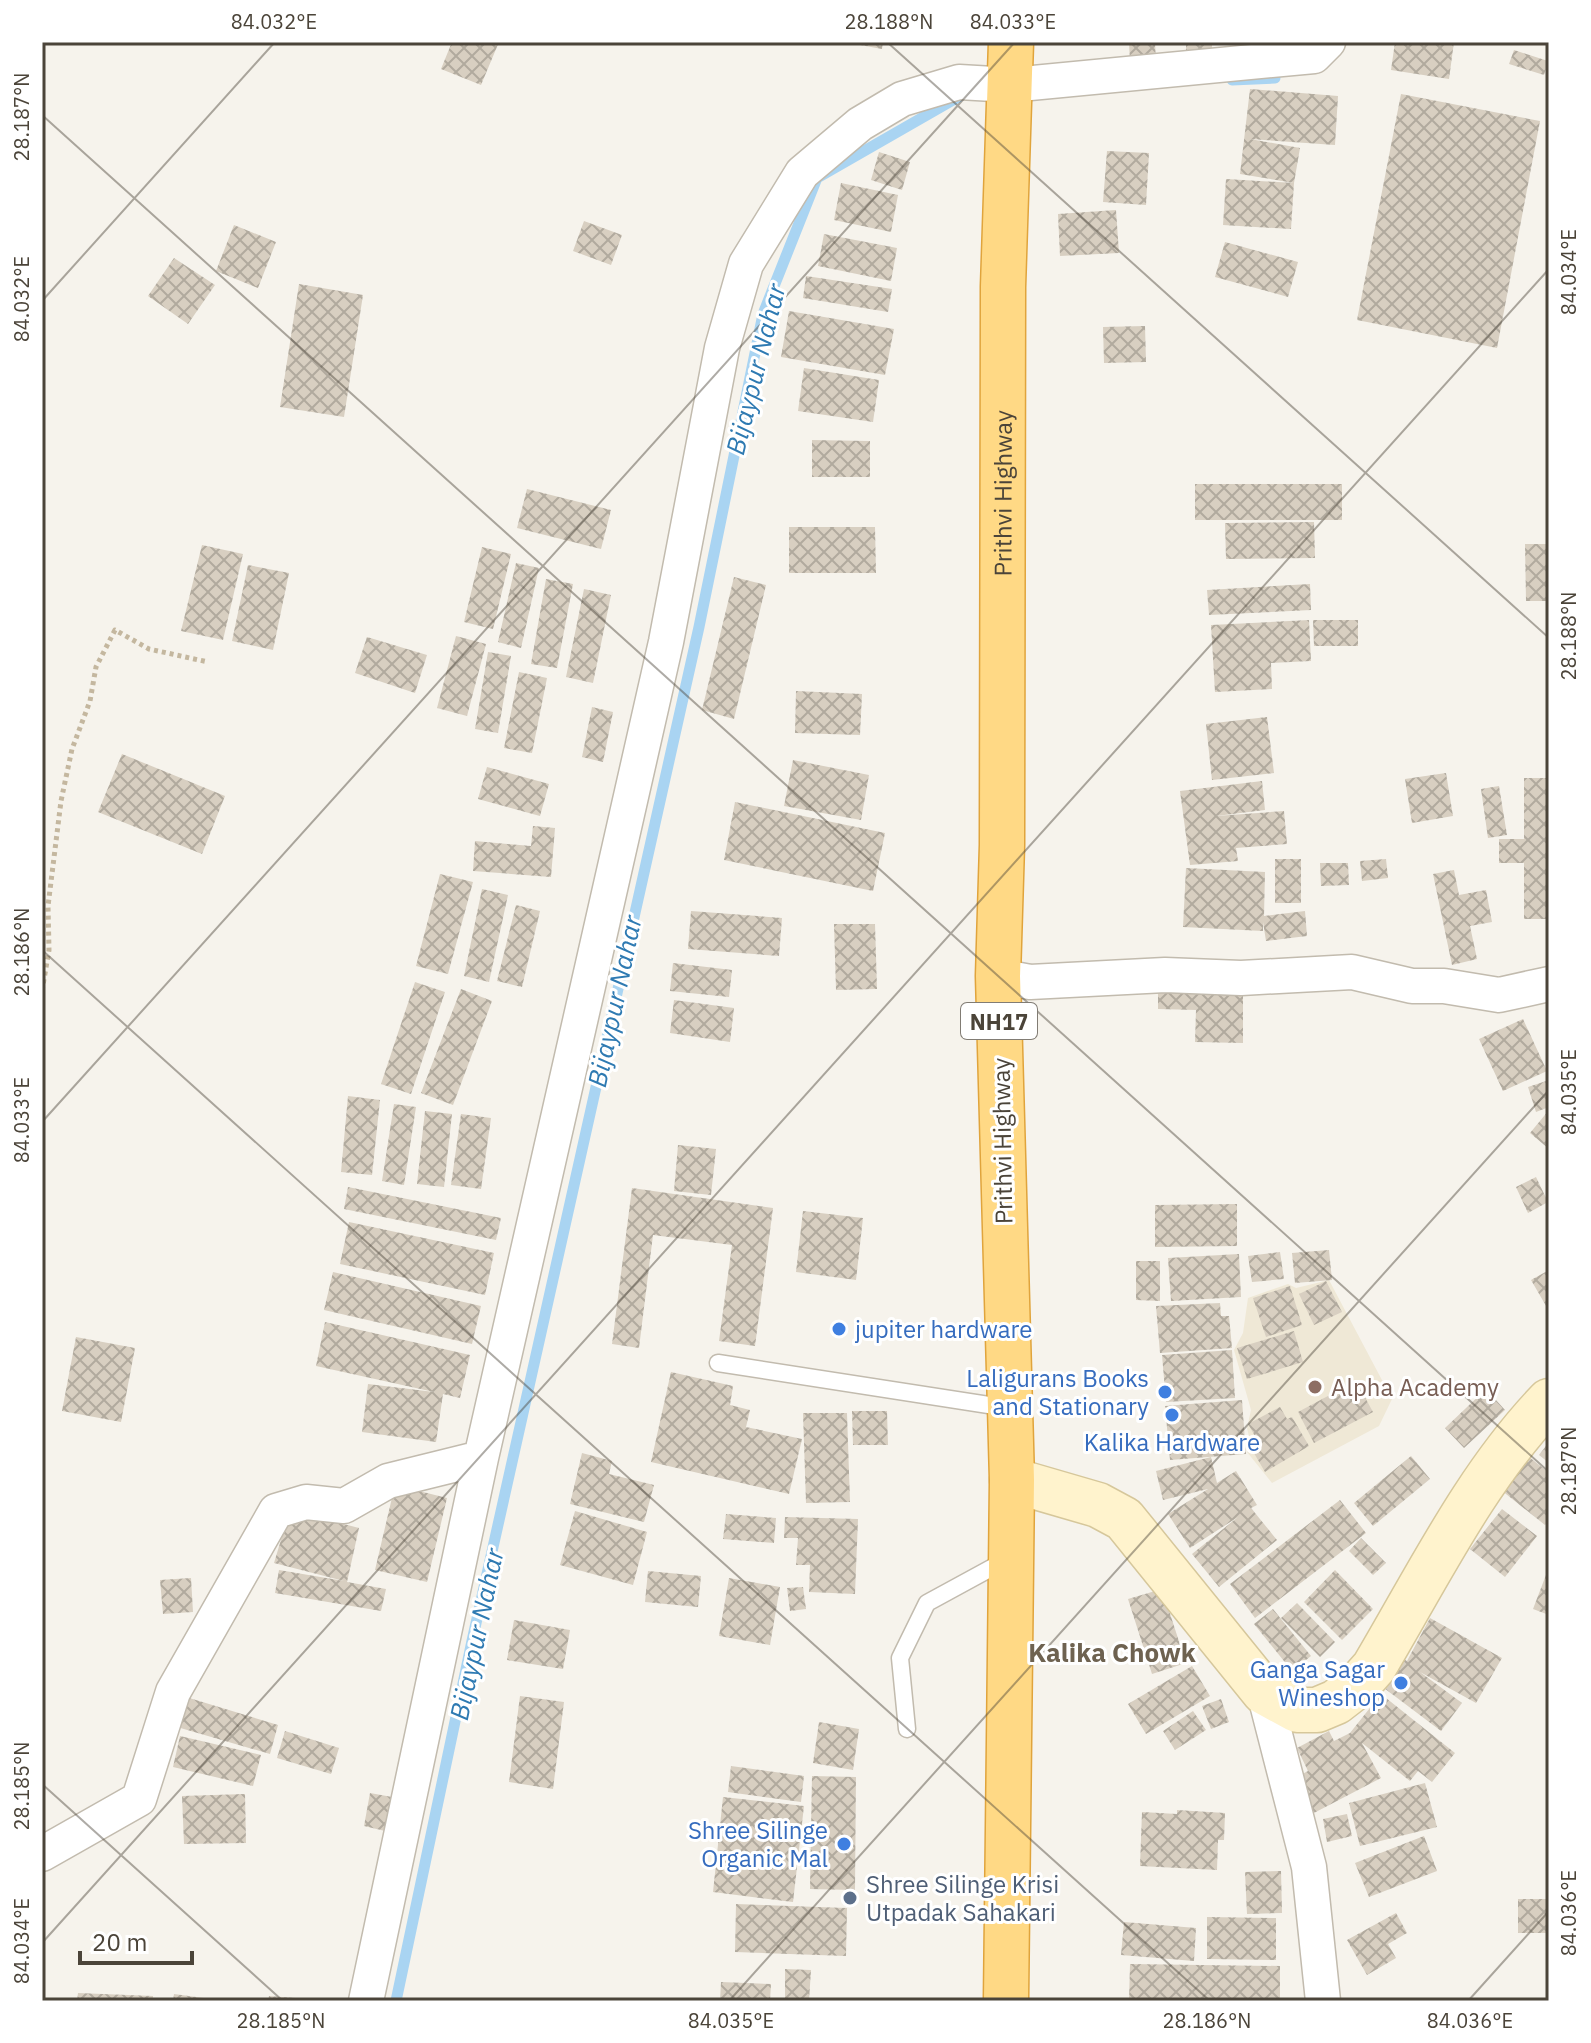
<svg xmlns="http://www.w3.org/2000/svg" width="1591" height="2043" font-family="'IBM Plex Sans',sans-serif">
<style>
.education{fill:#efe8d6}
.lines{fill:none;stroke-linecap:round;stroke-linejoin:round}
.stream{stroke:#a9d4f2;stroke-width:11}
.building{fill:url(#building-cross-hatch)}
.service-casing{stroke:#c2bbae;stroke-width:19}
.minor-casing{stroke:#c2bbae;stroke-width:37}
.secondary-casing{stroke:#d6c79b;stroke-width:47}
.trunk-casing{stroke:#e0a43c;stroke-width:47}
.path{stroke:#c4b79f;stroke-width:5;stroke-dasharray:4 4;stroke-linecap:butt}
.service{stroke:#fff;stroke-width:16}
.minor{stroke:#fff;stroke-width:34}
.secondary{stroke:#fff3cd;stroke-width:44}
.trunk{stroke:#ffd985;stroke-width:44}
.ticks{fill:none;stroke:#4b4439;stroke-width:2;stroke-opacity:0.45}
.shop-dot{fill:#3f7fe0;stroke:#fff;stroke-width:3}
.education-dot{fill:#8d6e63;stroke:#fff;stroke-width:3}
.service-dot{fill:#5c6f8a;stroke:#fff;stroke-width:3}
.labels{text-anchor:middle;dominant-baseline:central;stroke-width:6;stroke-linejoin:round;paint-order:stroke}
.shield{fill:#fff;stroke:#817c74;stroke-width:2}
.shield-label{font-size:22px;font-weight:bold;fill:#4b4439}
.street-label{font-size:24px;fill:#4b4439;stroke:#fff}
.shop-label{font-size:24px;fill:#366cbe;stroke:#fff;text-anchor:end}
.education-label{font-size:24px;fill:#785e54;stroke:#fff;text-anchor:start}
.service-label{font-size:24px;fill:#4e5e75;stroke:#fff;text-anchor:start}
.water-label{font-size:26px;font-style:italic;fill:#2e7ab2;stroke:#fff}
.neighbourhood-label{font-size:26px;font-weight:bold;fill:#6e6250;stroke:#fff}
.neatline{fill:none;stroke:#4b4439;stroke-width:3}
.ticks-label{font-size:20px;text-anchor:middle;fill:#4b4439}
</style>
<defs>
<pattern id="building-cross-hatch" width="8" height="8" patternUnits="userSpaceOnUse" patternTransform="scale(2)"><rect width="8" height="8" fill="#d8cfc1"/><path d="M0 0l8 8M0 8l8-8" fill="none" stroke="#b1aa9e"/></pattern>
</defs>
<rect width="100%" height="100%" fill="#f6f3ec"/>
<path class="education" d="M1329,1280l63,119 -13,27 -107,57 -25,-31 4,-7 -4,-17 4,-18 -17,-60 9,-17 5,-35 40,-14 8,4z"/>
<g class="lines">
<path class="stream" d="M1232,80l43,-2
M396,2001l76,-360 227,-1014 64,-313 54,-136 143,-82"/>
</g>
<path class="building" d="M452,42h47l-18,43 -40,-16z
M844,42h39l-1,7z
M1129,42h26l1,20 -26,1z
M1186,42h26v11l-26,-1z
M1395,42h59l-5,37 -58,-9z
M1514,50l34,11 -4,14 -35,-11z
M1250,89l88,7 -3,49 -85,-6 50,9 -6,35 -54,-9z
M1401,94l139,27 -43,227 -140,-28z
M1107,151l42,2 -3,52 -43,-3z
M879,152l31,10 -8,28 -31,-10z
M1226,179l68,4 -3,46 -68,-4z
M841,183l57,12 -7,37 -57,-12z
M1116,210l3,43 -59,3 -2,-42z
M584,221l38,14 -11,30 -38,-14z
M234,225l42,17 -18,46 -42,-17z
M824,234l73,14 -6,33 -73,-15z
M1225,242l73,20 -10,35 -73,-20z
M174,258l41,27 -27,39 -40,-28z
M806,276l86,13 -4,23 -85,-14z
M299,284l64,11 -19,122 -64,-10z
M789,311l105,18 -9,46 -104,-18z
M1145,326l1,36 -42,1 -1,-36z
M804,368l75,12 -6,42 -75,-11z
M812,440l58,1v36h-58z
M1195,484h147v36h-147z
M527,489l84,21 -10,39 -84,-21z
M1314,522l1,36 -89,1 -1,-36z
M789,527h86l1,46h-87z
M1525,544h24v57h-23z
M202,545l41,9 -20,86 -42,-9z
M482,547l29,7 -18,75 -29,-7z
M516,563l23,5 -18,80 -23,-6z
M248,565l41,8 -16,77 -41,-9z
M734,577l32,8 -32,134 -32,-9z
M546,579l27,5 -16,84 -26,-4z
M1310,584l1,26 -102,5 -2,-25z
M584,589l27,6 -18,88 -27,-6z
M1309,620l2,41 -40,2 1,26 -57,3 -4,-67z
M1313,620h45v26h-44z
M456,636l30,8 -19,72 -30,-8z
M367,637l60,18 -12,38 -60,-20z
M488,652l23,4 -13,77 -23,-4z
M519,672l28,6 -15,75 -28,-5z
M796,691l66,3 -2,41 -65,-2z
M592,707l21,5 -10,50 -21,-5z
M1267,717l7,56 -62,7 -6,-56z
M122,754l103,42 -23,58 -104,-42z
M793,760l76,15 -8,45 -77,-14z
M487,767l62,17 -9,32 -62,-17z
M1446,773l7,43 -41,7 -7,-44z
M1524,778h25v141h-25v-56h-25v-24h25z
M1262,781l3,29 -49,6 68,-5 3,33 -51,4 2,13 -48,4 -10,-74z
M1499,786l8,49 -19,3 -7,-49z
M735,802l150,31 -12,58 -149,-31z
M533,826l22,2 -4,49 -78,-6 2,-30 56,5z
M1275,859h26v44h-26z
M1386,859l2,19 -26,3 -2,-20z
M1320,863h28l1,22 -28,1z
M1186,868l79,4 -1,44 41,-5 2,25 -41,5 -3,-19v9l-80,-4z
M1454,870l5,25 27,-5 6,32 -22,4 7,33 -25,6 -19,-91z
M440,874l33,8 -25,92 -32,-8z
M482,889l26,6 -19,87 -25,-6z
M516,905l24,6 -18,76 -25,-6z
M691,911l91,7 -3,38 -91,-7z
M834,924h41l2,65 -41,1z
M673,963l59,7 -3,27 -59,-6z
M415,982l30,10 -34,102 -30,-10z
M461,989l31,12 -39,104 -32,-12z
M1158,991l85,1v51l-48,-1 1,-32 -38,-1z
M674,1000l60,8 -4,34 -60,-9z
M1523,1019l24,52 -44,20 -24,-52z
M1546,1081l3,26 -13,5 -8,-25z
M348,1096l32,4 -8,75 -31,-3z
M394,1104l22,3 -12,78 -22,-4z
M1549,1110v39l-19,-16z
M425,1111l27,3 -8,73 -27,-3z
M461,1114l30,4 -10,71 -30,-4z
M678,1145l38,4 -5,46 -37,-4z
M1536,1177l12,25 -20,11 -12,-26z
M348,1187l153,31 -5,22 -152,-31z
M632,1188l141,20 -18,138 -36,-5 13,-96 -79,-10 -14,113 -27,-4z
M1237,1204v42l-82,1v-42z
M803,1211l60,7 -7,62 -60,-8z
M349,1222l145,31 -9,42 -145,-31z
M1329,1250l3,30 -37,3 -3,-30z
M1280,1252l4,27 -32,3 -4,-26z
M1239,1254l2,43 -70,4 -3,-43z
M1136,1261h24v40l-24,-1z
M1549,1270v41l-18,-31z
M333,1272l148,34 -9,38 -148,-34z
M1326,1281l16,31 -28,13 -15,-31z
M1290,1286l12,39 -36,12 -13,-39z
M1220,1303l1,13h8l3,32 -72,5 -4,-47z
M325,1322l145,33 -10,43 -17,-4 -7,48 -74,-10 6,-48 66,8 -118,-26z
M1294,1331l9,31 -56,17 -10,-31z
M76,1337l59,11 -14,74 -59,-11z
M1232,1350l3,48 -69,4 -4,-47z
M671,1372l62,14 -3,19 20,5 -4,17 56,12 -13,55 -138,-32z
M1356,1381l17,31 -59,31 -16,-31z
M1486,1389l19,21 -41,38 -19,-20z
M1242,1400l4,54 -76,6 -5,-54z
M1280,1407l7,12 5,-2 17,29 -44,26 -14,-24 8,-5 -11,-19z
M852,1411h35l1,34h-35z
M803,1413h44l3,89 -44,1z
M1549,1442v21l-10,-8z
M582,1453l30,8 -3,13 45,11 -10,37 -74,-18z
M1411,1456l19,23 -57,47 -19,-23z
M1528,1456l21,17v48l-4,4 -44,-35z
M1211,1457l6,26 19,-12 21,34 -6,3 26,32 -58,47 -27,-33 46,-37 -48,31 -22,-34 40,-25 -45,11 -7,-29z
M395,1485l52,13 -20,84 -52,-12z
M1340,1500l26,33 -111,85 -25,-34z
M1502,1509l35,27 -32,41 -35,-28z
M290,1510l69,18 -12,54 39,7 -5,22 -106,-18 4,-23 65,11 -70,-18z
M575,1511l72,21 -14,53 -73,-20z
M726,1514l50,4 -2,25 -51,-4z
M785,1517l73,2 -3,75 -46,-2 1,-27h-14l2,-27h-14z
M1361,1538l25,25 -13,12 -24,-24z
M1549,1567v48l-16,-6z
M1335,1570l38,39 -31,31 -38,-38z
M648,1571l53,5 -3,31 -53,-5z
M191,1578l2,34 -30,2 -3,-34z
M729,1578l51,9 -10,58 -51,-9z
M803,1587l3,22 -16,2 -3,-23z
M1162,1589l24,74 -34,11 -24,-75z
M1297,1603l38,39 -15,15 -39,-39z
M1273,1609l38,47 -19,15 -38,-47z
M1430,1618l72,40 -26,45 -56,-31 42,31 -21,28 -61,-46 21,-28 6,4z
M514,1620l56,10 -7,39 -56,-9z
M1192,1666l18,30 -64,38 -18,-30z
M1381,1694l74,59 -23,29 -14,-11 -8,10 -48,-38 19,35 -69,36 -19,-35 15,-8 -11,-23 32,-17 5,10 16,-8z
M520,1696l44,6 -11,87 -44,-7z
M186,1697l92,28 -8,29 -93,-27z
M1221,1699l8,23 -18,7 -9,-23z
M1193,1711l13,19 -31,20 -12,-19z
M819,1722l40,7 -6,41 -40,-7z
M285,1731l54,17 -8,26 -54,-16z
M180,1736l81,19 -8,31 -80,-19z
M731,1766l73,10 -3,26 -73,-10z
M812,1776l44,1 -1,113 -45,-1z
M1425,1783l12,44 -77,19 -11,-43z
M370,1793l22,4 -7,34 -21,-5z
M245,1794l1,49 -62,1 -2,-48z
M723,1797l81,9 -11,96 -80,-10z
M1177,1810l48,3 -1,27h-6l-1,30 -77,-4 2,-54 35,2z
M1347,1814l5,22 -25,6 -4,-23z
M1424,1836l13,35 -68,26 -14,-34z
M1281,1871l1,42 -35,1 -2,-42z
M1518,1899h31v34h-31z
M736,1904l111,4 -1,48 -111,-4z
M1396,1913l11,20 -19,11 8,14 -29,17 -20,-35z
M1207,1917l69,1v42l-69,-1z
M1124,1922l72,6 -2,33 -73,-6z
M1130,1964l150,2v35h-151z
M785,1969l26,1 -2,31h-24z
M721,1982l50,2 -1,17h-50z
M78,1993l75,3v5h-76z
M174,1994l37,5v2h-38z
M269,1996l40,3v2h-41z"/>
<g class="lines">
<g class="service-casing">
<path id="service" d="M718,1363l290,45
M907,1729l-7,-71 27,-55 79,-43"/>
</g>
<g class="minor-casing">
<path id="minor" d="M998,976l32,6 135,-7 76,3 111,-6 60,14h32l55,9 50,-11
M1264,1692l45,175 14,134
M42,1854l97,-55 34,-107 103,-181 30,-9 38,4 44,-25 93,-23
M366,2001l115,-543 185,-816 56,-294 24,-84 56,-91 58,-49 42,-25 57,-17 52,3 303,-29 14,-14"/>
</g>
<g class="secondary-casing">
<path id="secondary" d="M1012,1480l86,25 26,14 140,173 33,18h20l19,-8 22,-17 16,-18c54,-91 102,-190 175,-266"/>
</g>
<g class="trunk-casing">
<g id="trunk">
<path id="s1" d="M1006,2001l6,-521 -14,-504 4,-131 1,-558 8,-245"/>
</g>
</g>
<path class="path" d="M42,991l7,-41 -1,-44 13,-105 11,-52 18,-48 6,-34 19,-37 34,19 59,13"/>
<use href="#service" class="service"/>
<use href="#minor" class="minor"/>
<use href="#secondary" class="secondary"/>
<use href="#trunk" class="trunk"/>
</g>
<path class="ticks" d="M887,42l662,596M42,115l1507,1357M42,301l233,-259M42,950l1168,1051M42,1122l973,-1080M42,1784l241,217M42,1943l1507,-1674M729,2001l820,-911M1468,2001l81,-90"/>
<g class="shop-dot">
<circle cx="839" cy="1329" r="8"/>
<circle cx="1165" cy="1392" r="8"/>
<circle cx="1172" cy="1415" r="8"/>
<circle cx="1401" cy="1683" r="8"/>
<circle cx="844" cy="1844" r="8"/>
</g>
<circle class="education-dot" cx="1315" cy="1387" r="8"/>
<circle class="service-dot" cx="850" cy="1898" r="8"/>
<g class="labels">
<rect class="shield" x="961" y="1003" width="76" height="36" rx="6"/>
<g class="shield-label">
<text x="999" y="1021">NH17</text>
</g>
<g class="street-label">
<text stroke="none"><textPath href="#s1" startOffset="1508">Prithvi Highway</textPath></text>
<text transform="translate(1002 1141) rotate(-91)">Prithvi Highway</text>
</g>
<g class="shop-label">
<text x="855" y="1329" text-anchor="start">jupiter hardware</text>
<text x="1149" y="1378">Laligurans Books<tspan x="1149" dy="28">and Stationary</tspan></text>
<text x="1172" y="1442" text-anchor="middle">Kalika Hardware</text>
<text x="1385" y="1669">Ganga Sagar<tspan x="1385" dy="28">Wineshop</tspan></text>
<text x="828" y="1830">Shree Silinge<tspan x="828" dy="28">Organic Mal</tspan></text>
</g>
<g class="education-label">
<text x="1331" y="1387">Alpha Academy</text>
</g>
<g class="service-label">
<text x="866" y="1884">Shree Silinge Krisi<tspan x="866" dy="28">Utpadak Sahakari</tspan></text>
</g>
<g class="water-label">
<text transform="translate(755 369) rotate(-76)">Bijaypur Nahar</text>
<text transform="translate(614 1001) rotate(-78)">Bijaypur Nahar</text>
<text transform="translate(476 1634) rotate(-78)">Bijaypur Nahar</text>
</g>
<g class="neighbourhood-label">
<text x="1112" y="1652">Kalika Chowk</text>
</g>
</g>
<rect width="1591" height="2043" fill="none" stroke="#ffffff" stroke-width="88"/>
<path d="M80 1951v12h112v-12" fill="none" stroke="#4b4439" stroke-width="4"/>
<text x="92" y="1951" font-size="24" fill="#4b4439" stroke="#ffffff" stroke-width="6" paint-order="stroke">20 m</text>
<rect x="44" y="44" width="1503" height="1955" class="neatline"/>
<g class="ticks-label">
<text x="274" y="29">84.032°E</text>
<text x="889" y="29">28.188°N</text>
<text x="1013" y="29">84.033°E</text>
<text transform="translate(22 117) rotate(-90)" y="7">28.187°N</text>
<text transform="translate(1569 272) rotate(-90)" y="7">84.034°E</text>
<text transform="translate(22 299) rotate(-90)" y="7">84.032°E</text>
<text transform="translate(1569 636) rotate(-90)" y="7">28.188°N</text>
<text transform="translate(22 952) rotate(-90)" y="7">28.186°N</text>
<text transform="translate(1569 1092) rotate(-90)" y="7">84.035°E</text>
<text transform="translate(22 1120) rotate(-90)" y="7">84.033°E</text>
<text transform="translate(1569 1471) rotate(-90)" y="7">28.187°N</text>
<text transform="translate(22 1786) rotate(-90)" y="7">28.185°N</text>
<text transform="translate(1569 1913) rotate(-90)" y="7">84.036°E</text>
<text transform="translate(22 1941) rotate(-90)" y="7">84.034°E</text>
<text x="281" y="2028">28.185°N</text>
<text x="731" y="2028">84.035°E</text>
<text x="1207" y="2028">28.186°N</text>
<text x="1470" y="2028">84.036°E</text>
</g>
</svg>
